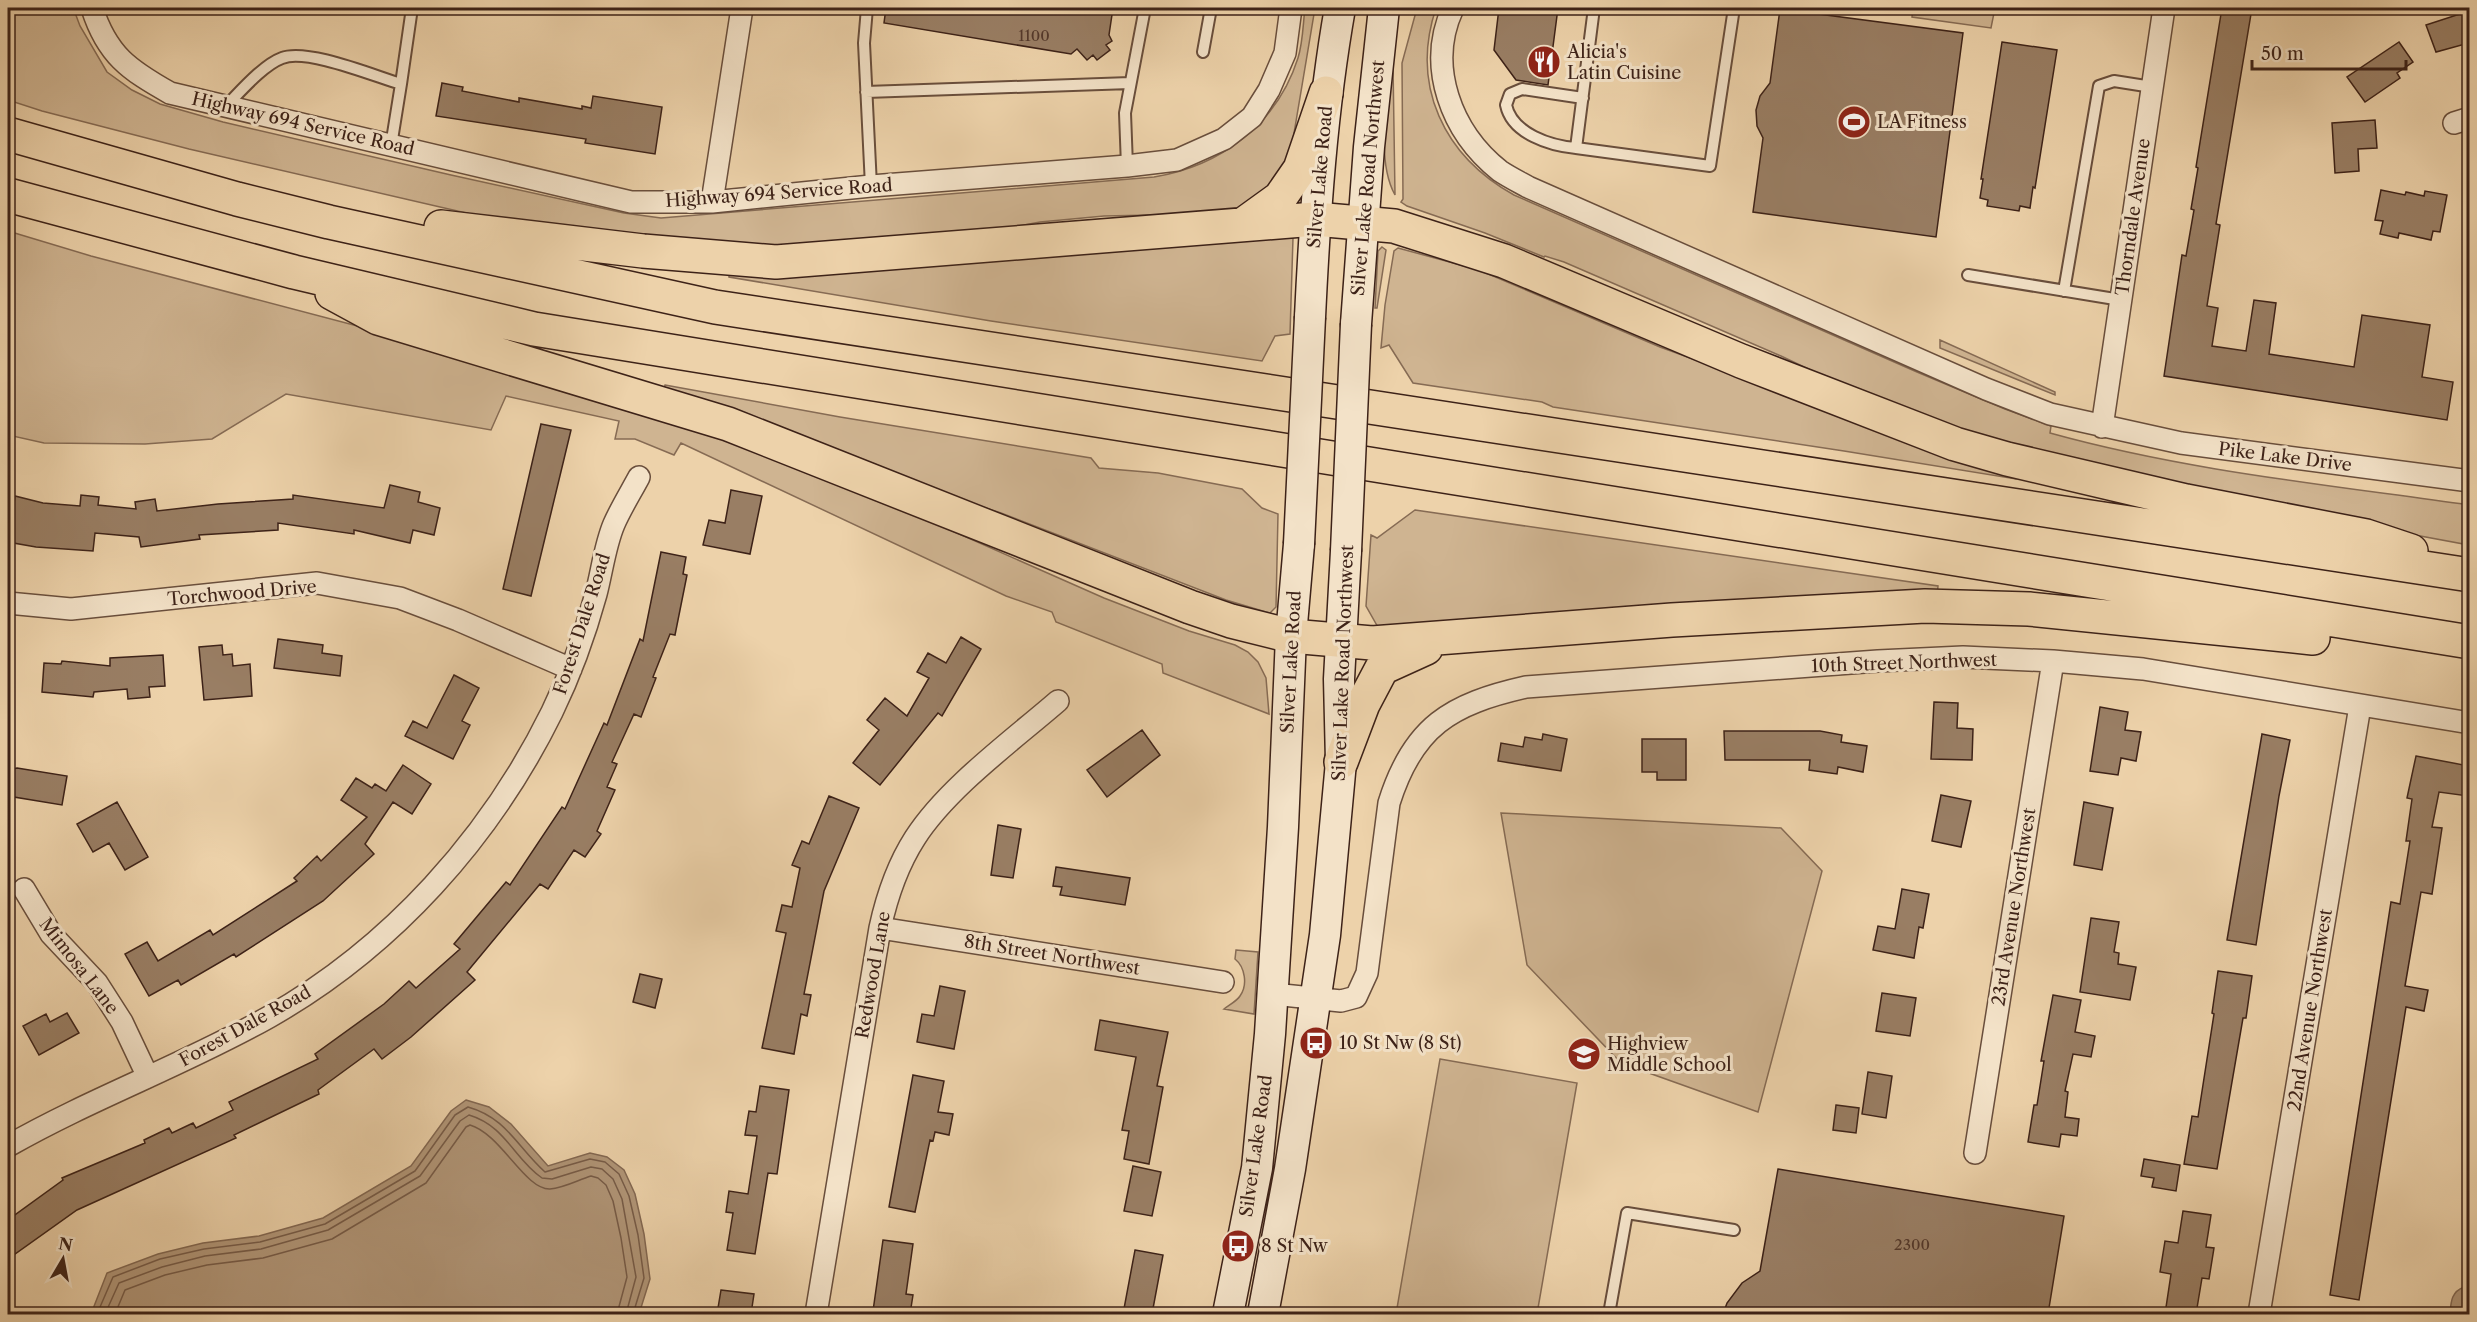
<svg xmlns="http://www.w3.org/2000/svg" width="2477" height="1322" font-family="'Libre Caslon Text',serif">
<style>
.green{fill:#cfb491;stroke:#866b54;stroke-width:1.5}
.water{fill:#b19678;stroke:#836852;stroke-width:1.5}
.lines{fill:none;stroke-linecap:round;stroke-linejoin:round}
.shore{stroke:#775c48;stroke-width:1.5}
.building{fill:#997e64;stroke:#3d2218;stroke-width:1.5}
.service-casing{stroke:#694e3c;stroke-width:14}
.minor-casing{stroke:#694e3c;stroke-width:24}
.secondary-casing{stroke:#3d2218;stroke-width:33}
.motorway-casing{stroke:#3d2218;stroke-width:36}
.service{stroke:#f3e2c8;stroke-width:10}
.minor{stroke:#f3e2c8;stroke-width:21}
.secondary{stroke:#f3e2c8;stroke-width:30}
.motorway{stroke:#edd2aa;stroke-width:33}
.secondary-bridge-casing{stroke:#3d2218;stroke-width:33;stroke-linecap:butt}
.secondary-bridge{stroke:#f3e2c8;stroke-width:30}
.labels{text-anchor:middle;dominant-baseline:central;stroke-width:6;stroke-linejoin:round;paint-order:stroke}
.number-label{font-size:15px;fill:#54392b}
.poi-label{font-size:18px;fill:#3d2218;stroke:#f3e2c8;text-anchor:start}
.street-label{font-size:18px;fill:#3d2218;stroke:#f3e2c8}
</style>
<rect width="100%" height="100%" fill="#edd2aa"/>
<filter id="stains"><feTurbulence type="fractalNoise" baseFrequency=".00333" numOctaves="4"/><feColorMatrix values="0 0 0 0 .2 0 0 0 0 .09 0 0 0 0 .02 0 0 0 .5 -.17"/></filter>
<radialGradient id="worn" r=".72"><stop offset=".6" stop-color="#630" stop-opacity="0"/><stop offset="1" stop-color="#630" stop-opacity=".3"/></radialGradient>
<path class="green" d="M8,8h38l28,2 6,16 27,46 25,18 28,14 63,18 228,53 173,38 37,5 493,-41c67,-11 123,-53 144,-119 5,-16 5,-34 7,-50h10l-25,149 -6,16 -38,33 -16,4 -29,4 -97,2 -64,6 -53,10 -209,15 -119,-4 -167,-24 -303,-70 -147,-38 -34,-11z
M1417,8h19c-26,78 8,148 78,187l403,177 88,37 46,17 -1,7c137,38 279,52 419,72v40l-81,-15 -376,-80 -126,-44 -105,-50 -217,-94 -19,-6 -1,1 -59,-24 -78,-27 -6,-4 2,-3 -1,-136z
M1913,8h82l-4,20 -79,-11z
M1391,64h2l2,131c-19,-34 -8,-92 -4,-131z
M8,231l83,25 293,77 250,72 203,75 267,118 85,33 46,14 13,7 10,10 8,16 3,36 -106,-41 -1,-9 -106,-42 -4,-10 -46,-16 -325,-153 -7,12 -39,-16h-20l4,-18 -113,-25 -15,34 -205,-36 -74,45 -67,5 -101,-1 -36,-8z
M1284,233l9,5 -3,96 -15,2 -13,25 -271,-40 -262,-44v-10z
M1382,247l4,3 -9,58h-2l3,-57z
M1398,248l81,22 181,77 184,67 174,56 -2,9 -172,-28 -291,-44 -11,-5 -129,-19 -24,-38 -8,3 4,-43 9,-54z
M1940,340l115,52v3l-115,-47z
M665,385l175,32 251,41 8,10 59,5 84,16 20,19 16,6 -2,93 -6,6 -4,-1 -40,-12 -225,-87 -104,-34 -234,-87z
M1415,510l523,76 -1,11 -558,32 -13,-23 5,-71 6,3z
M1501,813l280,15 41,43 -64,241 -137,-49 -94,-98z
M1236,950l22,2 -4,62 -30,-5c5,-4 13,-8 16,-13 8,-11 5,-29 -5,-37z
M1440,1059l137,24 -40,231h-141z"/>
<path class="water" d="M466,1100l23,7 22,17 37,42 42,-13 17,4 17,13 11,24 9,40 6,45 -11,35h-548l16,-41 51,-19 45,-11 56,-7 64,-18 88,-52 40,-55z
M2464,1287h5v27h-19c1,-12 1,-22 14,-27z"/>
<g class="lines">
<path class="shore" d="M97,1314l16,-37 47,-18 44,-10 56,-7 65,-18 90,-53 40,-56 13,-8c39,11 49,40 77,65l45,-13 15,3 14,12 10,22 9,39 6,43 -11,36
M105,1314l14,-31 43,-16 43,-11 56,-7 67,-19 92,-54 40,-55 9,-6c37,11 45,44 73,63l10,1 39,-12 11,2 11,10 9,20 14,78 -10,37
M115,1314l10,-24 40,-15 42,-10 56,-7 69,-19 94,-56 40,-56 4,-2c31,9 55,65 80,64 14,-1 28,-9 41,-13l7,2 8,7 7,16 8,37 6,39 -10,37"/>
</g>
<path class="building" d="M886,8h227l-4,27 3,6 -6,4 4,5 -13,10 -4,-5 -6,5 -10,-11 -6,5 -187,-31z
M1499,8h59l-10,77 -32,-5 -22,-30z
M2222,8h30l-36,216 4,1 -13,81 11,2 -6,38 34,5 8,-51 22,3 -7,51 85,13 8,-52 68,10 -8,52 31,5 -6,38 -283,-44 18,-121 4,1 8,-46 -3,-1 7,-41 -2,-1z
M1780,9l183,24 -27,204 -183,-25 10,-74 -6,-12 -1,-16 4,-14 10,-13z
M2469,11v32l-33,9 -10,-27z
M2002,42l55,8 -22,138 -2,-1 -3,21 -10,-2 -1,5 -32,-5 1,-6 -8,-2 3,-19h-2z
M2399,42l14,20 -16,11 3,5 -35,24 -18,-25z
M442,83l21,4 -1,4 57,11v-4l63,11v-3l9,2 2,-12 69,11 -7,47 -70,-11 1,-4 -150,-23z
M2375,120l2,28 -19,1 1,22 -24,2 -3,-50z
M2381,190l24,5 1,-3 18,4 1,-5 22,4 -7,37 -7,-1 -2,9 -32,-7 -1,5 -18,-4 3,-13 -8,-1z
M541,424l30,6 -40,166 -28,-7z
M390,485l30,7 -2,10 22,6 -6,27 -21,-5 -3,13 -56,-13v4l-76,-11v7l-79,5 1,4 -59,8 -2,-10 -44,-4 -2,18 -57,-4 -28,-5v-39l6,1 1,-8 28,7 37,3 1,-11 18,2 -1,8 38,4 -1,-7 20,-3 2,12 61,-7 75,-5v-4l91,13z
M731,490l31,6 -12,58 -47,-9 6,-25 16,3z
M661,552l25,5 -3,17 4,1 -12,60 -5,-1 -17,43 3,1 -15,39 -7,-3 -22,48 5,2 -10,23 8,3 -18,41 4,3 -16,23 -11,-7 -26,39 -8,-5 -73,88 8,8 -64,57 -29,22 -8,-10 -56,41 1,4 -85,41 2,3 -159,72 -69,49v-39l55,-40 -1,-2 83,-35 -1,-3 25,-12 3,5 21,-10 3,5 37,-18 -4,-8 89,-43 -3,-5 69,-50 25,-23 7,7 44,-39 -6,-5 52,-62 4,3 52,-78 3,2 39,-86 3,2 33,-86 3,2z
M961,637l20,12 -39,67 -4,-3 -58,72 -27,-22 26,-33 -12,-10 18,-22 22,18 22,-38 -12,-6 11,-19 18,10z
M278,639l45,6 -1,8 20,3 -2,20 -66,-8z
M222,645l1,10 9,-1 1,12 17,-2 2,32 -48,4 -5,-53z
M163,655l2,31 -16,1 1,10 -22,2 -1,-10 -33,3 -1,5 -51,-5 2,-29 17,1 1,-3 48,5v-8z
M454,675l25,13 -17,33 8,4 -17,34 -48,-23 8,-15 14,7z
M1934,702l24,1 -1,25 16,1 -1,31 -41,-1z
M2100,707l28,5 -3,18 16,2 -5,29 -15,-3 -3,17 -28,-4z
M1142,730l18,25 -53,42 -20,-27z
M1724,731h96l22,4 -1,7 26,4 -4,26 -25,-5 -1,7 -28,-4 1,-10h-85z
M1543,734l24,5 -6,32 -63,-10 3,-18 22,4 2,-10 17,3z
M2262,734l28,6 -11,56 -23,149 -29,-5z
M1642,739h44v41h-29v-8h-15z
M2416,756l53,10v18l-1,12 -29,-4 -7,35 10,1 -10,66 -11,-2 -16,94 23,4 -4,21 -18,-4 -47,293 -29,-5 61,-393 9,2 10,-63h-4l6,-42 -5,-1z
M403,765l28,19 -19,30 -19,-12 -28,42 9,10 -51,47 -87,56 -2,-3 -53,31 -3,-5 -29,16 -24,-42 22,-12 11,19 52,-31 3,5 84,-54 -3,-3 23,-22 4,5 46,-44 -26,-17 15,-22 16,10 3,-4 11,7z
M17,768l50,8 -5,29 -54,-9v-26z
M1941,795l30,6 -10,46 -29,-6z
M829,796l30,12 -35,83 -20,103 7,1 -4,21 -6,-2 -7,40 -32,-6 24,-115 -10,-2 6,-26 10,2 8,-39 -8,-3 10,-24 7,3z
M117,802l31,55 -23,13 -16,-27 -16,9 -16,-28z
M2084,802l29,6 -11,62 -28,-5z
M998,825l23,4 -8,49 -22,-3z
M1056,867l74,11 -5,27 -65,-10 2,-8 -9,-1z
M1902,889l27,5 -6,34 -4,-1 -5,31 -41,-8 5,-24 17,3z
M2091,918l28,4 -5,30 5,1 -1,11 18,3 -6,33 -50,-8z
M2218,971l34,5 -6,42h-3l-26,151 -33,-5 8,-48 6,1 16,-103 -2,-1z
M640,974l22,5 -7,29 -22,-6z
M940,986l25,5 -11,58 -37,-7 5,-28 12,2z
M1882,993l34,5 -6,38 -34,-5z
M2053,995l28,5 -6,32 20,4 -4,21 -18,-3 -8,37 3,1 -3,25 14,2 -2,17 -16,-2 -2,13 -31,-5 6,-37h3l7,-44h-3z
M67,1013l12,20 -40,22 -16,-29 23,-12 4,8z
M1100,1020l68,12 -11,54 6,1 -14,77 -25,-5 5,-28 -7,-1 14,-73 -41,-7z
M1868,1072l24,4 -6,42 -24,-4z
M913,1075l31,6 -6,31 15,2 -4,21 -14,-3 -2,9 -3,-1 -15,72 -26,-5z
M760,1086l29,4 -12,84 -9,-1 -13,81 -28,-4 6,-37 -7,-1 3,-21 19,3 9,-58 -12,-1 4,-24 7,1z
M1836,1105l23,3 -3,25 -23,-3z
M2144,1159l36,6 -4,26 -24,-4 2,-9 -13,-2z
M1133,1166l28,6 -9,44 -28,-5z
M1778,1169l286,47 -16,98h-325l4,-11 15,-20 18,-12z
M2183,1211l28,4 -5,32 8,1 -5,31 -7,-1 -6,36h-31l6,-40 -11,-2 5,-31 13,2z
M883,1240l30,4 -7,50 7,1 -3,19 -37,-3z
M1135,1250l28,5 -11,59h-29z
M721,1290l33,4 -3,20h-34z"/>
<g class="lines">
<g class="service-casing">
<path id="service" d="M867,8l-3,35 7,143
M1594,8l-18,140 134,18 24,-158
M1203,52l8,-44
M401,84l11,-76
M866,92l264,-9
M226,106c14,-14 37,-41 56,-48 25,-10 92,18 119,26l-10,62
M1576,148c-25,-2 -64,-14 -70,-43l4,-11 12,-5 61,9
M1127,166l-2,-53 20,-105
M1968,275l153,25
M2064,291l35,-205 15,-5 38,6
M1609,1314l18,-101 107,17"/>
</g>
<g class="minor-casing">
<path id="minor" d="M92,8c15,47 37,62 78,85l461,109h81l159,-16 256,-20 50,-6 47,-21 28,-22 17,-27 16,-37 6,-45
M1453,8c-27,58 -2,124 47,163 9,6 19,11 28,16l458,202 64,25 131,29 289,38
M2454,123l16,-5
M712,202l30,-194
M2102,427l62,-419
M8,603l63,6 246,-26 83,15 58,22 113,49
M24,889l27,45 46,49 25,39 26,55
M880,928l343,54
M1273,994l68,7 15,-4 11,-24 22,-170c24,-77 62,-99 137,-116l352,-26 85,-4 90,4 90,8 327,54
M8,1146c84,-48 176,-81 261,-129 122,-69 221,-179 283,-305 18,-37 33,-78 44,-118 6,-23 9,-49 18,-70 7,-16 17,-32 25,-47
M1975,1153l78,-492
M816,1314l64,-386c7,-32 17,-62 35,-90 32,-50 98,-98 143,-137
M2259,1314l101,-608"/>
</g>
<g class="secondary-casing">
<path id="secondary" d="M1310,317c5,-104 12,-207 30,-309
M1356,324l13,-177 15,-139
M1228,1314l29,-146 13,-134 13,-207 8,-191 8,-92
M1263,1314l27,-145 35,-234 16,-173 -2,-83 7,-128"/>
</g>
<g class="motorway-casing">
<path id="motorway" d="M8,134l229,65 92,23 386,85 1755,268
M8,195l286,77 240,57 1936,313
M1244,224l36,-26 20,-29 26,-76
M441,227l202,24 133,11 539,-43 79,7 110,35 237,100 214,83 52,15 179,42 180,35 45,15
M332,293l46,25 350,106 462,183 41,14 60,15 81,7 300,-23 253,-14 104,3 284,29
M1341,762l22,-58 19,-36 44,-20"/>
</g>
<use href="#service" class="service"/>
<use href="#minor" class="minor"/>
<use href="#secondary" class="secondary"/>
<use href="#motorway" class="motorway"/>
<g class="secondary-bridge-casing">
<path id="secondary-bridge" d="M1299,544l11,-227
M1346,551l10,-227"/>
</g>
<use href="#secondary-bridge" class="secondary-bridge"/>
</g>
<defs>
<g id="restaurant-disc" transform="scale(1.725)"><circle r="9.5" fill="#8f2418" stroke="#f3e2c8"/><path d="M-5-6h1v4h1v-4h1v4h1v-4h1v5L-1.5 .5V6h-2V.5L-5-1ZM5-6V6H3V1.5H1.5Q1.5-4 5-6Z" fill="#fff"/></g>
<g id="stadium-disc" transform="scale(1.725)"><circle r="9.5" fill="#8f2418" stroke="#f3e2c8"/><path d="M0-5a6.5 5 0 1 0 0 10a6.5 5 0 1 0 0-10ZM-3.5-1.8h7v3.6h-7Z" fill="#fff"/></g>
<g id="bus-disc" transform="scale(1.725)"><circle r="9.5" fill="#8f2418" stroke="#f3e2c8"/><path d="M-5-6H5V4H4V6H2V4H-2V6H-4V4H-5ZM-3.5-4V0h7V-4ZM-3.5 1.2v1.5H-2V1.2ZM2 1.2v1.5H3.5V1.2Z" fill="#fff"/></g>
<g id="school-disc" transform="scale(1.725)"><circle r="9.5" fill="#8f2418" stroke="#f3e2c8"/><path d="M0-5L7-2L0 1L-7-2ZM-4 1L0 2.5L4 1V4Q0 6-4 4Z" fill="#fff"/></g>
</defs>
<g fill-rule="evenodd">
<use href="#restaurant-disc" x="1544" y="62"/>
<use href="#stadium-disc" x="1854" y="122"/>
<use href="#bus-disc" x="1316" y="1043"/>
<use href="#school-disc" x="1584" y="1054"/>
<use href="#bus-disc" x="1238" y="1246"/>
</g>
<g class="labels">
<g class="number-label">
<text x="1034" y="35">1100</text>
<text x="1912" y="1244">2300</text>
</g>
<g class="poi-label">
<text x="1567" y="52">Alicia's<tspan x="1567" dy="21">Latin Cuisine</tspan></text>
<text x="1877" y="122">LA Fitness</text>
<text x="1339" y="1043">10 St Nw (8 St)</text>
<text x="1607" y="1044">Highview<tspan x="1607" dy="21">Middle School</tspan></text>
<text x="1261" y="1246">8 St Nw</text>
</g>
<g class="street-label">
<text transform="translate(303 124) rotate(13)">Highway 694 Service Road</text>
<text transform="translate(1320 177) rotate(-85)">Silver Lake Road</text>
<text transform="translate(1368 178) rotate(-85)">Silver Lake Road Northwest</text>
<text transform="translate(779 193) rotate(-4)">Highway 694 Service Road</text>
<text transform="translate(2133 217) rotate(-82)">Thorndale Avenue</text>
<text transform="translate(2285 457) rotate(7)">Pike Lake Drive</text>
<text transform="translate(242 593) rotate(-5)">Torchwood Drive</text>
<text transform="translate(582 624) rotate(-72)">Forest Dale Road</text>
<text transform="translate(1291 662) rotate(-87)">Silver Lake Road</text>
<text transform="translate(1343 663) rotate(-88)">Silver Lake Road Northwest</text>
<text transform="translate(1904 663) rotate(-2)">10th Street Northwest</text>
<text transform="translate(2014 907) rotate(-81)">23rd Avenue Northwest</text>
<text transform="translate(1052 955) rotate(9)">8th Street Northwest</text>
<text transform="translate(79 966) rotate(52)">Mimosa Lane</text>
<text transform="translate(873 975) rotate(-80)">Redwood Lane</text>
<text transform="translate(2310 1010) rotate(-81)">22nd Avenue Northwest</text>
<text transform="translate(245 1026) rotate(-29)">Forest Dale Road</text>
<text transform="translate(1256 1146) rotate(-82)">Silver Lake Road</text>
</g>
</g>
<rect width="2477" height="1322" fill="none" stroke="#edd2aa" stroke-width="30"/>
<rect x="9" y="9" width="2459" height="1304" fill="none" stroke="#3d2218" stroke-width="3"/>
<rect x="15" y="15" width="2447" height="1292" fill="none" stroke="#3d2218" stroke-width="1.5"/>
<g transform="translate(63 1259) rotate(10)" stroke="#f3e2c8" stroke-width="4.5" paint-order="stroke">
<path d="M0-4.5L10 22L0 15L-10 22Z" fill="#3d2218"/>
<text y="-9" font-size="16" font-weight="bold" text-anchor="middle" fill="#3d2218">N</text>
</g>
<path d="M2252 60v9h154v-9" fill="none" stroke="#3d2218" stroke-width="3"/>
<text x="2261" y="60" font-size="18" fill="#3d2218" stroke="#f3e2c8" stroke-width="4.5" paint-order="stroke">50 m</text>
<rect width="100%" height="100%" filter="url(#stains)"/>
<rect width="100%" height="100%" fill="url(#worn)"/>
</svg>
